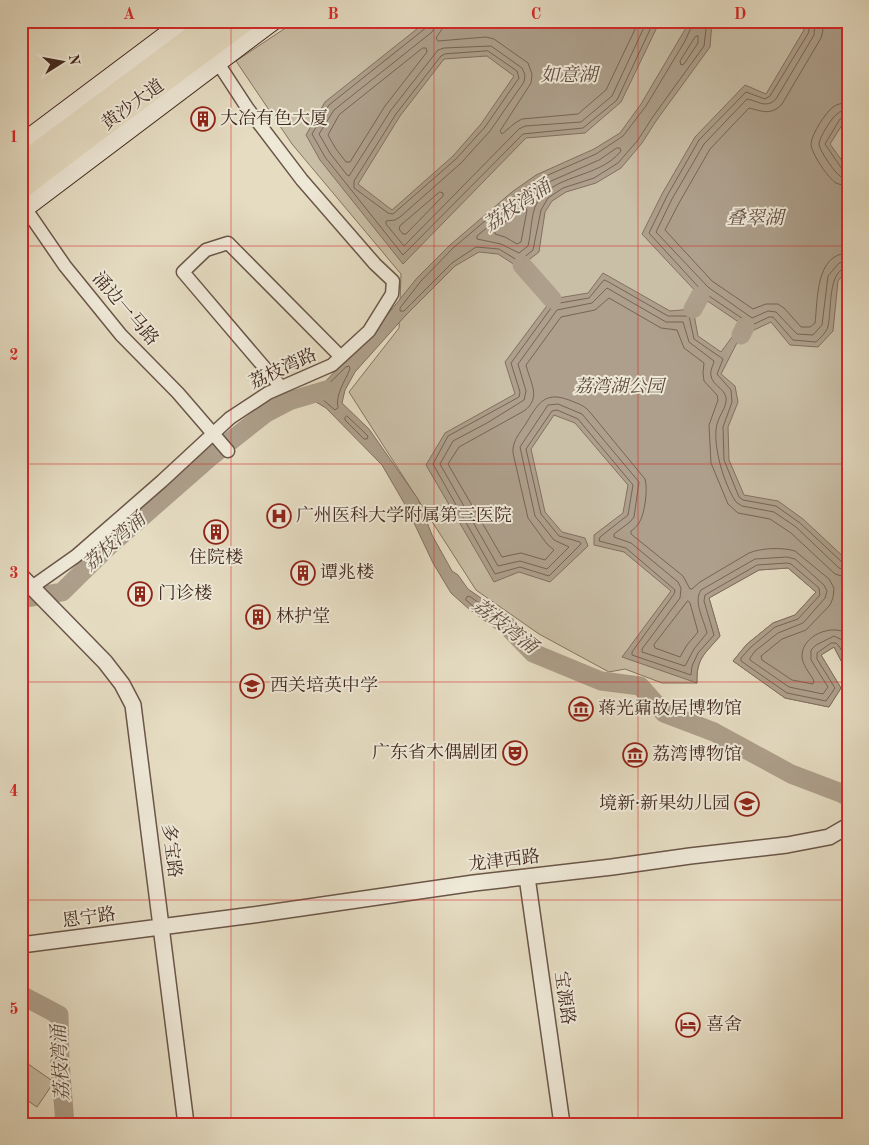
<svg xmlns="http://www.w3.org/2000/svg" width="869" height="1145" font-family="'Old Standard TT','Noto Serif SC',serif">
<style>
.green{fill:#c9bea6;stroke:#857462}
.water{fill:#ad9f8b;stroke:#827060;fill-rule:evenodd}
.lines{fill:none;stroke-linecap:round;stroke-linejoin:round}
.shore{stroke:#776455;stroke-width:1}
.river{stroke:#ad9f8b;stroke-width:19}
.minor-casing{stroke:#6a5648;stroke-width:15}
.tertiary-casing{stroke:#6a5648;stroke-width:18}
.secondary-casing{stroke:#41291f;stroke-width:20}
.trunk-casing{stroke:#41291f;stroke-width:22}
.minor{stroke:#eee8d7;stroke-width:12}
.tertiary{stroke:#eee8d7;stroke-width:15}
.secondary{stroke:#eee8d7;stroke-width:18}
.trunk{stroke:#e5dcc2;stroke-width:20}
.grid{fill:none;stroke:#d62828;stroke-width:1;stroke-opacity:0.55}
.labels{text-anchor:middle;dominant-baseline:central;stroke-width:4;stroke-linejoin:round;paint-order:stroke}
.street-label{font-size:18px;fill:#41291f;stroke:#eee8d7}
.poi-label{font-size:18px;fill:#41291f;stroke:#eee8d7;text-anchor:start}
.park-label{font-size:18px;font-style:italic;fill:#5c473a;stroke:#eee8d7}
.water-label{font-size:19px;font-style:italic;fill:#614c3f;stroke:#eee8d7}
.neatline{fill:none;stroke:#d62828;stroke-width:2}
.grid-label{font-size:16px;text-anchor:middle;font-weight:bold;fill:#d62828}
</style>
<rect width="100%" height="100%" fill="#e5dcc2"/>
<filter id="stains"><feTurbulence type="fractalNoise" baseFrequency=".004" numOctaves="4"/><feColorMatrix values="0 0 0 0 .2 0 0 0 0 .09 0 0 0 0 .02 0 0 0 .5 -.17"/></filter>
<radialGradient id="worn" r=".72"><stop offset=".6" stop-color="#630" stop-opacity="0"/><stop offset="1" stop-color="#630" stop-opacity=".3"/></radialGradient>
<path class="green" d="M296,21h552v653l-14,-27 -13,8 20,33 -12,19 -44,-9 -52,-37 14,-17 26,-21 22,-8 21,-23 -28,-24 -29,2 -50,28 11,38c-15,18 -24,22 -23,47h-35l-37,-14 -16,3 -70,-38 -63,-44 -127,-198 50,-64 2,-54 -109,-130 -56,-83z
M21,1059l33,23 -17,25 -16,-11z"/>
<path class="water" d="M427,21h233l-39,81 -36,31 -59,5 -123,126 -83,-104 -14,-25 19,-33zM487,56l27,20 -33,48 -28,32 -61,54 -34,-26 42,-68 44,-57z
M690,21h22l-2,26 -54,74 -14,22 -21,25 -25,15 -30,9 -14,9 -7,11 -6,40 -17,13h-7l-17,-11 -19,-2 -24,14 -49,49 -51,57 -10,18 -3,13 27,26 49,70 14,36 20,36 6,4 10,14 40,28 -4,12 -34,-19 -19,-17 -18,-30 -26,-55 -25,-43 -56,-57 -10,-6 -1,-16 7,-1 57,-60 38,-47 33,-33 62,-53 24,-17 58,-26 26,-16 21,-29z
M803,21h45v100l-4,1 -14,22 18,25v100l-10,12 -5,50 -15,16 -28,-2 -19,-23 -19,9 -52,-35 -58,-62 20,-40 33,-57 50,-52 21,9 38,-64z
M603,273l67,38 23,-2 5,27 23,16 11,-15 9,-2 -20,39 14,12 3,16 -10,25 1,33 15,35 34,6 25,18 45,42v113l-14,-27 -13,8 20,33 -12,19 -44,-9 -52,-37 14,-17 26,-21 22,-8 21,-23 -28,-24 -29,2 -50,28 11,38c-15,18 -24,22 -23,47l-75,-26 49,-66 -47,-39 -30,-7v-10l29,-22 5,-28 -53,-62 -21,-8 -23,34 14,63 17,20 23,6 3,8 -38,36 -31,-10 -25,10 -68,-117 19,-32 70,-39 -10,-32 47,-63 36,-6z"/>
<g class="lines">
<path class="shore" d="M429,21l-2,6 -98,78 -17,29 13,23 78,98 120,-121 60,-6 34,-28 37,-79
M436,21l-1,6 -3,5 -98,78 -15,24 11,19 17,22 2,1 42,-66 47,-60 6,-2 47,-2 31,22 3,7 -1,7 -34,49 -29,32 -61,54 -5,3 -9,1v3l18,22 115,-117 6,-3 56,-4 31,-26 35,-75
M443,21l-1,8 -6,9 2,3 48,-4 8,2 34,24 4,11 -1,9 -31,48 2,3 13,-11 7,-4 56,-5 28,-24 33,-69
M694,21l-9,20 -39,65 -23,30 -27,18 -57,25 -23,16 -63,53 -32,33 -21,27v3h4l48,-48 24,-16 23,2 18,11h4l12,-10 8,-40 7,-12 15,-10 31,-10 24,-15 20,-23 14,-22 52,-72 3,-25
M808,21l1,11 -39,64 -5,3 -19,-7 -47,48 -32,56 -18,37 54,59 49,33 17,-8h4l20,23 23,2c4,-4 11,-10 12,-16 4,-15 -1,-57 20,-59
M815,21l-1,14 -38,64c-10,10 -18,2 -29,0l-43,45 -32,55 -16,33 52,55 44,31 16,-7 8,1 21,22 16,1 9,-10 6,-49 11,-13 9,-3
M822,21l1,9 -2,8 -39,66c-11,12 -20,7 -33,4l-39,41 -31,54 -14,27 47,51 41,28 13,-5h12l6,4 17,19h9l5,-4c3,-23 0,-69 33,-70
M698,36v7l-14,21 -3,1 -1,-4 15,-24z
M423,48h3l1,4 -42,54 -35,56h-4l-10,-13 -8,-14 11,-20z
M488,51l29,20 2,7 -34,49 -29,32 -63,55 -5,-1 -34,-25v-7l42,-67 45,-58 4,-2z
M848,103c-6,0 -11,1 -15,4 -7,5 -22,28 -22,37 0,9 17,34 25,39 4,2 8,2 12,2
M848,110c-4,0 -8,1 -11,4 -5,3 -18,24 -18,30 0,6 16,29 21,32 3,2 4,2 8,2
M848,116l-8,3 -15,25 17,25 6,2
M617,148h3l1,3c-23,29 -72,22 -86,56 -4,11 -4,27 -7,39l-9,7 -18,-9 -24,-5v-3l42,-35 23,-16 57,-25z
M440,192l3,1v3l-37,38h-3l-4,-5 1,-3z
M523,207h2l2,3 -6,32 -4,2 -12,-7 -10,-3v-3z
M346,367l3,-1 1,3c-5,12 -15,26 -12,39l-3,2 -13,-11 -1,-7z
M347,416l21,20 -1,3h-3l-19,-19v-2z
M848,565l-5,-2 -43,-40 -24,-17 -33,-6 -4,-3 -15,-37 -1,-33 9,-25 -1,-12 -14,-16 6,-15 -29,-20 -5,-23h-21l-63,-36 -2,1 -14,17 -35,6 -43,59 9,29 -1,5 -71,39 -15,28 62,110 25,-7 29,9 32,-32 -1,-2 -21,-6 -18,-22 -15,-65 26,-38 5,-1 21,9 55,66 -5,30 -28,22 -1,4 27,7 49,42 -1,4 -42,58v3l59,20 1,-9 6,-13 16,-18 -10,-34 1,-6 52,-30 30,-2 4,1 28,24 1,7 -22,24 -23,8 -24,20 -10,11v3l46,32 39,8 9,-13 -18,-29v-6l14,-10h5l3,3 9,16
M848,571l-9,-3 -43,-41 -22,-15 -32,-6 -6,-4c-12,-18 -24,-57 -19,-78 2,-8 8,-15 9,-22 2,-13 -13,-15 -15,-26 -1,-6 2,-10 3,-15l-25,-19 -6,-20h-17l-59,-34 -15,15 -35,7 -39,54 8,27 -2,9 -37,23 -34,18 -13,23 58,102 22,-5 27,8 22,-22 -15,-7 -19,-24 -15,-69 28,-42 10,-1 24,10 57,68 -5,35 -4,5 -16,12v3l17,6 47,39 3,6 -1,10 -38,51v3l43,14 9,-17 13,-16c-3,-13 -14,-31 -6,-43l54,-31 32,-2 8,2 29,26 3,6 -2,7 -22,25 -25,10 -23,18 -5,7v2l39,27 34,7 5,-7 -17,-27v-10l5,-5 18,-9 8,4 6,9
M848,578l-13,-4 -44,-41 -21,-14 -32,-6 -10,-9 -17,-41 -2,-38 9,-25 -1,-5 -13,-14 -1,-8 1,-10 -20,-15 -7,-18 -16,-2 -52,-30 -14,12 -34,7 -35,48c4,17 16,33 -2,46l-65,36 -11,17 54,93 19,-4 24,7 9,-10 -7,-6 -19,-26 -15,-65c-1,-11 6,-19 12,-28 12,-19 18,-35 44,-25 7,3 15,5 20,11l56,68c3,9 0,35 -6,44 -2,3 -5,6 -8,8v3l52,42 7,13h2l8,-7 49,-29c12,-5 33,-6 46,-2l34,28 5,9 -1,10 -3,7 -24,25 -24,9 -21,17 1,4 30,20 21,4 1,-3c-4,-8 -12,-16 -12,-25 0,-21 31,-33 46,-22
M467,597l2,-1 22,15v4l-3,1 -15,-10 -7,-6z
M688,601l2,2 8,29 -11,13 -7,12 -25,-9 -1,-3z"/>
<path class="river" d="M522,265l30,34
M693,309l7,-13
M741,335l4,-8
M21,599l41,-7 49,-48 98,-86 57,-45 23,-12 37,-11
M485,610l21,15 27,28 68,28 39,5 24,27 50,19 77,42 50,19 7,4
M21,995l38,20 1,48 5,61"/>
<g class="minor-casing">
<path id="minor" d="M21,202l44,64 56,69 57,58 50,58
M281,387l-98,-115 23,-22 22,-7 113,114
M32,587l44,-31 86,-75 68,-63 38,-25 64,-28 37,-34 23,-37 1,-13 -18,-17 -73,-84 -54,-71 -34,-52"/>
</g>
<g class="tertiary-casing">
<path id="tertiary" d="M21,576l84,86 17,22 11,21 53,419
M527,877l35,247
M21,945l232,-30 221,-32 138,-16 78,-11 97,-11 42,-8 19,-11"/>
</g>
<g class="secondary-casing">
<path id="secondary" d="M21,144l164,-123
M21,211l252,-190"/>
</g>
<g class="trunk-casing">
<path id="trunk" d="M21,164l192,-143
M21,189l71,-54 154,-114"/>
</g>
<use href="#minor" class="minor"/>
<use href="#tertiary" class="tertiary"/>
<use href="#secondary" class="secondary"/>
<use href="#trunk" class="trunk"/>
</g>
<path class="grid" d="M231,21v1103M434,21v1103M638,21v1103M21,246h827M21,464h827M21,682h827M21,900h827"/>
<defs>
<g id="building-ring" transform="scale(1.25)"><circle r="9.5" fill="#eee8d7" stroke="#8f2418" stroke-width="1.5"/><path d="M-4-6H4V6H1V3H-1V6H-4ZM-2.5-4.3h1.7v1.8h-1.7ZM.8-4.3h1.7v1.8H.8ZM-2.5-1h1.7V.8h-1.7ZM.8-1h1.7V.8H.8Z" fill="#8f2418"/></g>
<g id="hospital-ring" transform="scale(1.25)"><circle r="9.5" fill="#eee8d7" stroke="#8f2418" stroke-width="1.5"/><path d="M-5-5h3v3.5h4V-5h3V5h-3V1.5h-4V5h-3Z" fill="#8f2418"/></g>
<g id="school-ring" transform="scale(1.25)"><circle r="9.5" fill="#eee8d7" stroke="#8f2418" stroke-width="1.5"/><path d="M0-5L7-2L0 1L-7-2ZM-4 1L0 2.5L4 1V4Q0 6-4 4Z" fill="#8f2418"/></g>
<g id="museum-ring" transform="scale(1.25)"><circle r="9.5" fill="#eee8d7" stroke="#8f2418" stroke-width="1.5"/><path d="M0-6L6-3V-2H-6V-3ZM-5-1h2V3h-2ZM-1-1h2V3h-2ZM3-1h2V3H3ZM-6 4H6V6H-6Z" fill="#8f2418"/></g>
<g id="theatre-ring" transform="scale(1.25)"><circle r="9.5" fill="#eee8d7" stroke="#8f2418" stroke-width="1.5"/><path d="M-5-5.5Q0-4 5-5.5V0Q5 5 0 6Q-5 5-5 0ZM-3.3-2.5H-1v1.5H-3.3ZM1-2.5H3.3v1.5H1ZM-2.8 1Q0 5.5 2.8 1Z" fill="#8f2418"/></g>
<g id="hotel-ring" transform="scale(1.25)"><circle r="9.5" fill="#eee8d7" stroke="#8f2418" stroke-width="1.5"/><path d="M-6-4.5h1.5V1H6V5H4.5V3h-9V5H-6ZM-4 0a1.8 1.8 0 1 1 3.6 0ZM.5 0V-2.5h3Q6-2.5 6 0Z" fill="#8f2418"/></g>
</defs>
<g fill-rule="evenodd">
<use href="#building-ring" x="203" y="119"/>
<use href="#hospital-ring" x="279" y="516"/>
<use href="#building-ring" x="216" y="532"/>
<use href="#building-ring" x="303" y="573"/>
<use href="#building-ring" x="140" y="594"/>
<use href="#building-ring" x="258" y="617"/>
<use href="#school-ring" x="252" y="686"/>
<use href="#museum-ring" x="581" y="709"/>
<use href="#theatre-ring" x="515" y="753"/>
<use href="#museum-ring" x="635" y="755"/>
<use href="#school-ring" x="747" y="804"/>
<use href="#hotel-ring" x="688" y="1025"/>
</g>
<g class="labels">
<g class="street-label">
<text transform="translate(133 105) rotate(-36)">黄沙大道</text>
<text transform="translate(125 309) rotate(49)">涌边一马路</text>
<text transform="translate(283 369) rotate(-25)">荔枝湾路</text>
<text transform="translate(171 851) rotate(83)">多宝路</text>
<text transform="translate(504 861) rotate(-7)">龙津西路</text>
<text transform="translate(89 918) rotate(-8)">恩宁路</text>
<text transform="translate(564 998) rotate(82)">宝源路</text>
</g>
<g class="poi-label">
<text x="220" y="119">大冶有色大厦</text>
<text x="296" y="516">广州医科大学附属第三医院</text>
<text x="216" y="558" text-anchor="middle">住院楼</text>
<text x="320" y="573">谭兆楼</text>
<text x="158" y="594">门诊楼</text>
<text x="276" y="617">林护堂</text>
<text x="270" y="686">西关培英中学</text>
<text x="598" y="709">蒋光鼐故居博物馆</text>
<text x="498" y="753" text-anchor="end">广东省木偶剧团</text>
<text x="652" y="755">荔湾博物馆</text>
<text x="730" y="804" text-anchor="end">境新·新果幼儿园</text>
<text x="706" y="1025">喜舍</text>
</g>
<g class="park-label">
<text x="619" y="387">荔湾湖公园</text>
</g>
<g class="water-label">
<text x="569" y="76">如意湖</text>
<text transform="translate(518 207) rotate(-34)">荔枝湾涌</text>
<text x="755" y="219">叠翠湖</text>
<text transform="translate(115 543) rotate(-42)">荔枝湾涌</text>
<text transform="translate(504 627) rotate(38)">荔枝湾涌</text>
<text transform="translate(62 1063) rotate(-93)">荔枝湾涌</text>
</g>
</g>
<rect width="869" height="1145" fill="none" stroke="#e5dcc2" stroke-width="55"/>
<g transform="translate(62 62) rotate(79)" stroke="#eee8d7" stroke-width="4" paint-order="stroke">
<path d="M0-4L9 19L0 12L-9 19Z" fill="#41291f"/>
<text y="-8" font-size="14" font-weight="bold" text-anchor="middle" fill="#41291f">N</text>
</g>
<rect x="28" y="28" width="814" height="1090" class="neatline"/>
<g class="grid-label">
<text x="129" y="19">A</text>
<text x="333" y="19">B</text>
<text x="536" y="19">C</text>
<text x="740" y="19">D</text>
<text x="14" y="142">1</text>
<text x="14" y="360">2</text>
<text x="14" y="578">3</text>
<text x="14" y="796">4</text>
<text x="14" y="1014">5</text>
</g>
<rect width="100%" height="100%" filter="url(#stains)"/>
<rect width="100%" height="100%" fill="url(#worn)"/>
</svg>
